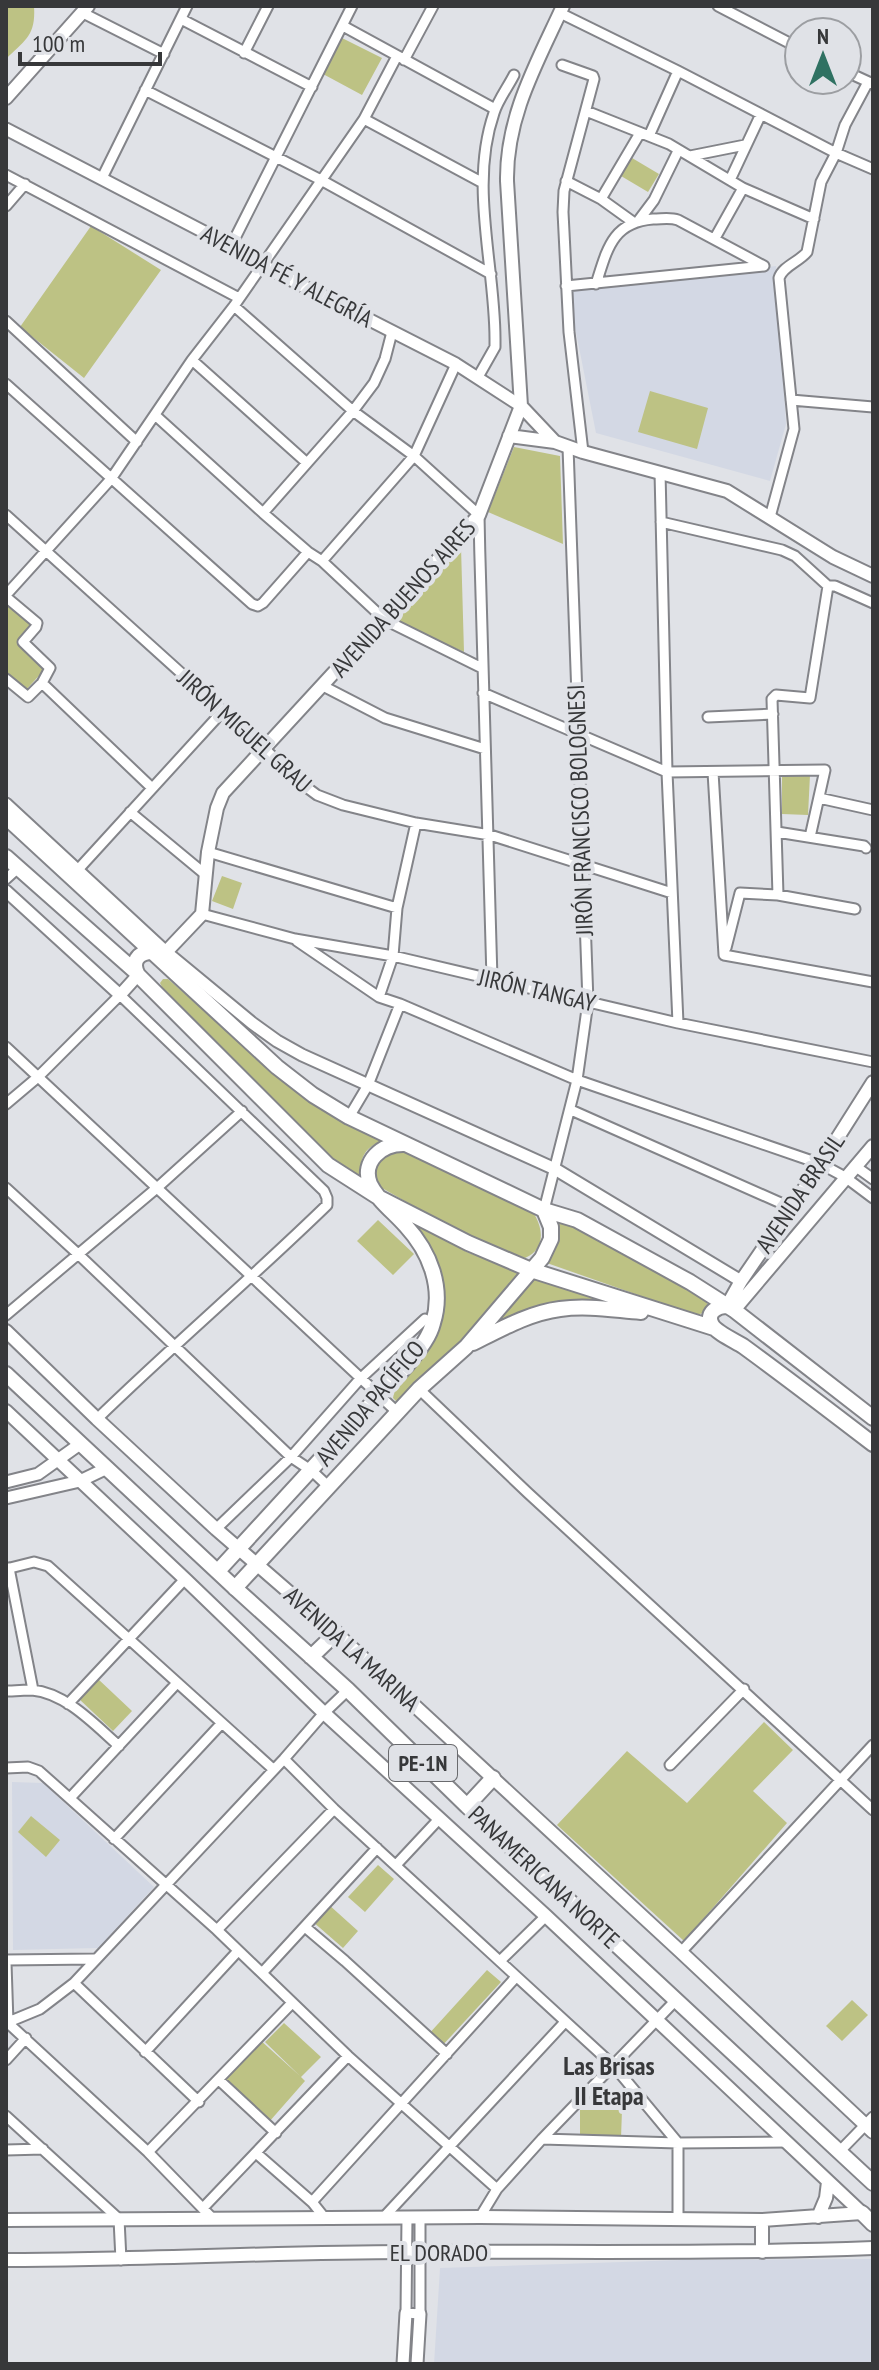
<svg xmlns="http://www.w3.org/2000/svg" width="879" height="2370" font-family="'PT Sans Narrow',sans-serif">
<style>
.built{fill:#d3d8e4}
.green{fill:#bdc284}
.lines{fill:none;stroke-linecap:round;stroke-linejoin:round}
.minor-casing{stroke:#838489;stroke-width:13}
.tertiary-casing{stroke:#838489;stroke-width:15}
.secondary-casing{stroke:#838489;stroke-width:16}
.primary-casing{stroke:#838489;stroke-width:18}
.trunk-casing{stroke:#838489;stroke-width:18}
.minor{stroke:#fff;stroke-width:9}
.tertiary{stroke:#fff;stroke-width:11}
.secondary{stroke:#fff;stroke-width:12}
.primary{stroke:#fff;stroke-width:14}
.trunk{stroke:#fff;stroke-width:14}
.labels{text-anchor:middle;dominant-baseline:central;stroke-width:8;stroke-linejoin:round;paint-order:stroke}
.shield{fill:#e0e2e7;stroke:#6a6b6e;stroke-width:2}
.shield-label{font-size:22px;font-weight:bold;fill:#37383a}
.street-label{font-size:24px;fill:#37383a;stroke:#e0e2e7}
.neighbourhood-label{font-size:26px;font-weight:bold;fill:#37383a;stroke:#e0e2e7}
</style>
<rect width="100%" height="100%" fill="#e0e2e7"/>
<path class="built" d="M776,266l10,158 -16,57 -174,-48 -28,-141z
M12,1782l31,1 111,104 -56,61 -85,2z
M873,2259v105h-439l6,-96 243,-8z"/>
<path class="green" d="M6,6h28c2,30 -9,34 -28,53z
M342,38l40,20 -20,37 -39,-21z
M627,155l32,19 -11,18 -32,-19z
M91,226l70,44 -77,108 -64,-51z
M650,391l58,17 -11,41 -59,-17z
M514,447l46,9 3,88 -75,-32z
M461,547l3,105 -73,-32z
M6,601l27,23 -16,19 28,26 -19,21 -20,-16z
M782,775h28l-2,40 -26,-1z
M222,876l20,7 -9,26 -21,-8z
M163,979h5l134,118 41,25 39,19c-17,6 -24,18 -20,36l-28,-18 -26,-23 -146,-149 -2,-4z
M399,1149l125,54c17,13 27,44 1,55l-68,-27 -75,-43c-9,-12 -7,-20 0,-33z
M554,1213l152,85c4,9 -1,17 -11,17l-151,-53 14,-33z
M378,1220l36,34 -21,21 -36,-34z
M407,1220l62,33 56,21 -116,123 -5,4h-8l-3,-3 2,-10 26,-31 21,-50z
M533,1276l82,27 -133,31z
M97,1678l35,33 -19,20 -35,-33z
M764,1722l29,28 -40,41 34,32 -103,118 -127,-116 70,-74 60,52z
M31,1816l29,24 -14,17 -28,-25z
M378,1865l16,14 -29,33 -17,-15z
M328,1904l30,27 -15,17 -31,-27z
M487,1970l14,12 -60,65 -14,-11z
M852,2000l16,15 -26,26 -16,-15z
M284,2023l37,34 -20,20 4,4 -36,41 -48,-43 38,-40 41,37 -35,-34z
M580,2110h42l-1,28h-41z"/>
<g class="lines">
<g class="minor-casing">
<path id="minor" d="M718,6l81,42
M83,13l81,41
M560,13l118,58 158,82 37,16
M181,19l131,68
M343,26l152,83
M244,53l24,-47
M404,60l29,-54
M562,65l31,11 1,3 -30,112 -1,21 6,120 14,120
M847,72l26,12
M145,90l176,90 170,94
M586,111l83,33 74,44 71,31
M364,119l119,64
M649,136l29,-65
M690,156l55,-11
M6,175l233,123
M102,178l85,-172
M730,180l31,-66
M566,181l35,18 32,23
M601,199l39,-66
M6,206l19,-22
M639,220l15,-20 24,-49
M715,238l28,-50
M231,246l121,-240
M596,284c11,-34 16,-62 57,-65 9,0 17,-2 25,1l86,46
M566,286l198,-20
M234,306l119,105 61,45 65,59c3,155 10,310 13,464
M6,321l131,121
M192,360l115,103
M478,377l17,-30v-8c0,-74 -26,-154 -1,-226 4,-13 14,-26 20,-38
M6,384l246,220 6,2 5,-3 45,-51
M791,400l82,7
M155,415l108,98 45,39 14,9 63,59 97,48
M660,472l7,300 11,251
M263,513l90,-102 21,-28 11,-24 7,-27
M6,515l257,232 31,31 23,17 26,10 73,18 74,12 182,58
M770,517l24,-88 -15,-151c4,-12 20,-16 28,-26l14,-70 15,-29 9,-28 23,-43
M661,522l121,28 13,6 33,30
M322,561l92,-105 42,-92
M6,595l105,-116 81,-119 42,-54 130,-187 33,-63
M6,597l31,26 -1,4 -13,15 27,26 -8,15 -14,14 -22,-18
M42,683l110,105
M323,686l62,32 100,31
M483,693l184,79 158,-2 -15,67
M708,717l65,-3
M713,772l11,183
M819,798l54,12
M130,812l76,63
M777,832l87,14 2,2
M208,852l189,56
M74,874l148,-162
M6,879l12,-11
M778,895l-6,-196 4,-4 34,3 18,-112h7l38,17
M202,914l93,25 98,17 285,67 195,39
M297,941l82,56 21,7 177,76 244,84 24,13 28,21
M726,948l14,-55 38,2 77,14
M724,955l149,27
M379,997l14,-41 4,-48 19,-85
M6,1047l391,365
M6,1104l32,-27 82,-82 204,196 3,7v7c-75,73 -155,141 -230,214
M571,1110l221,98
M349,1117l19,-32 32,-81
M855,1166l18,13
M6,1188l72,66 213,203 21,14 17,16
M544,1210l33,-130 11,-78 -20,-555
M6,1315l152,-128 84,-76
M419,1389l109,104 345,317
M216,1529l75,-72 69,-78 65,-60
M9,1568l24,122
M6,1569l28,-7 14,4 225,203
M6,1691c9,0 18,-1 26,-1 34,3 63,35 87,56
M68,1704l117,-125
M284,1759l50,50 280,257 64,77v76
M670,1765l74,-76
M6,1768l22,-1 11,4 178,159 131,126 149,133
M70,1798l107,-115
M114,1839l107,-115
M396,1865l43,-46
M305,1927l40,34 102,93
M217,1930l117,-121
M681,1952l192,-207
M6,1960l88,-1
M501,1960l45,-44
M6,1963l2,60 140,129 64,66
M262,1973l115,-125
M74,1983l125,119
M6,2023l34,-14 34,-26 210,-224 40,-46 24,-23
M145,2052l93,-101
M6,2060l20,-22
M219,2080l57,53
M6,2116l113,103 2,41
M542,2139l136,4 108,-1
M6,2150l37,-1
M148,2152l144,-149
M839,2152l34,-35
M256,2153l56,49 12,15
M312,2202l204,-225
M203,2208l145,-152
M384,2217l181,-195
M407,2217l-1,96 14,1v-97
M480,2217l17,-28 45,-50 135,-140"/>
</g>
<g class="tertiary-casing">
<path id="tertiary" d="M6,129l225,117 31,19 194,99 65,42
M6,804l160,148 86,71 25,18 25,14 253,114 186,112
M6,891l114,104 18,-20
M6,1482l32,-8 42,-30
M6,1498l74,-17 27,-13
M403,2364l3,-51
M417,2364l3,-50"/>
</g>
<g class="secondary-casing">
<path id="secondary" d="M6,98l82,-92
M521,406l34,36
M509,436l46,6 28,10 144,39 106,66 40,19
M166,952l36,-38 6,-62 9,-44 6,-15 256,-278 42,-109 -14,-225c-1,-65 30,-118 56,-175
M727,1306l14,-25 80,-117 52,-82
M734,1310l139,-164
M6,1331l91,88 119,110 120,104 345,319 192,180
M6,1411l179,168 139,134 222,203 316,297
M818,2217l8,-19 2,-16
M6,2220l474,-3 282,3 100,-7
M762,2252v-32
M6,2260c133,0 267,-8 400,-8 156,-1 311,2 467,-4"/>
</g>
<g class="primary-casing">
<path id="primary" d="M6,817l271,250 36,28 36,22 195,93 33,10 113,62 44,28 139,108
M6,857l130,115
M152,952c-15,0 -21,11 -14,23l190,190 50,32 90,46 63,27 183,58
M727,1306c-10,0 -22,7 -15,19 4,7 23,16 31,21 44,32 87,65 130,98
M473,1343c28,-14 56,-30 87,-34 27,-4 54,1 81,3
M218,1571l189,-206c10,-13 22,-26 26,-42 11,-35 -3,-71 -27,-97 -12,-14 -28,-25 -36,-42 -9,-23 12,-40 33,-40
M235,1588l184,-199 47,-42 76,-89 9,-19v-12l-7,-17"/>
</g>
<g class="trunk-casing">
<path id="trunk" d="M6,1374l229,214 113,102 119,116 406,377
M311,1657l25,-24
M467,1806l26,-28
M862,2213l11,11"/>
</g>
<use href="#minor" class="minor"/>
<use href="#tertiary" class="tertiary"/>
<use href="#secondary" class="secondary"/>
<use href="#primary" class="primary"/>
<use href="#trunk" class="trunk"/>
</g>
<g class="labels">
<rect class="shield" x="389" y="1745" width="68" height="36" rx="6"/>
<g class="shield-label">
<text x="423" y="1763">PE-1N</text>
</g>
<g class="street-label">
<text transform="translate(287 276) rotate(28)">AVENIDA FÉ Y ALEGRÍA</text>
<text transform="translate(403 598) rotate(-48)">AVENIDA BUENOS AIRES</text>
<text transform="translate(245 731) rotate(42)">JIRÓN MIGUEL GRAU</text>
<text transform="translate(580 810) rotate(-92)">JIRÓN FRANCISCO BOLOGNESI</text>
<text transform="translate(537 990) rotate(13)">JIRÓN TANGAY</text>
<text transform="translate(800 1193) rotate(-56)">AVENIDA BRASIL</text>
<text transform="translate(370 1403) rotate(-50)">AVENIDA PACÍFICO</text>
<text transform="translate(352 1649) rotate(42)">AVENIDA LA MARINA</text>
<text transform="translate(544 1877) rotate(43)">PANAMERICANA NORTE</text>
<text x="439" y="2252">EL DORADO</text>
</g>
<g class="neighbourhood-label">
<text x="609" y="2065">Las Brisas<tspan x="609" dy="30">II Etapa</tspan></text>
</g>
</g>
<rect width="879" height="2370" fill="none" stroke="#37383a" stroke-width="16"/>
<g transform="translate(823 56)"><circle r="38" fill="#e0e2e7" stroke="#9c9ea2" stroke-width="2"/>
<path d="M0-6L14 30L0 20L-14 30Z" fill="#2f7162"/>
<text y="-12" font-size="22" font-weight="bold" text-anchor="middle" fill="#37383a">N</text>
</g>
<path d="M20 52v12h140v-12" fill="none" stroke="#37383a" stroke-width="4"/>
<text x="32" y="52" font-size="24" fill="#37383a" stroke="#e0e2e7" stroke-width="6" paint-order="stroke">100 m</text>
</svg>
